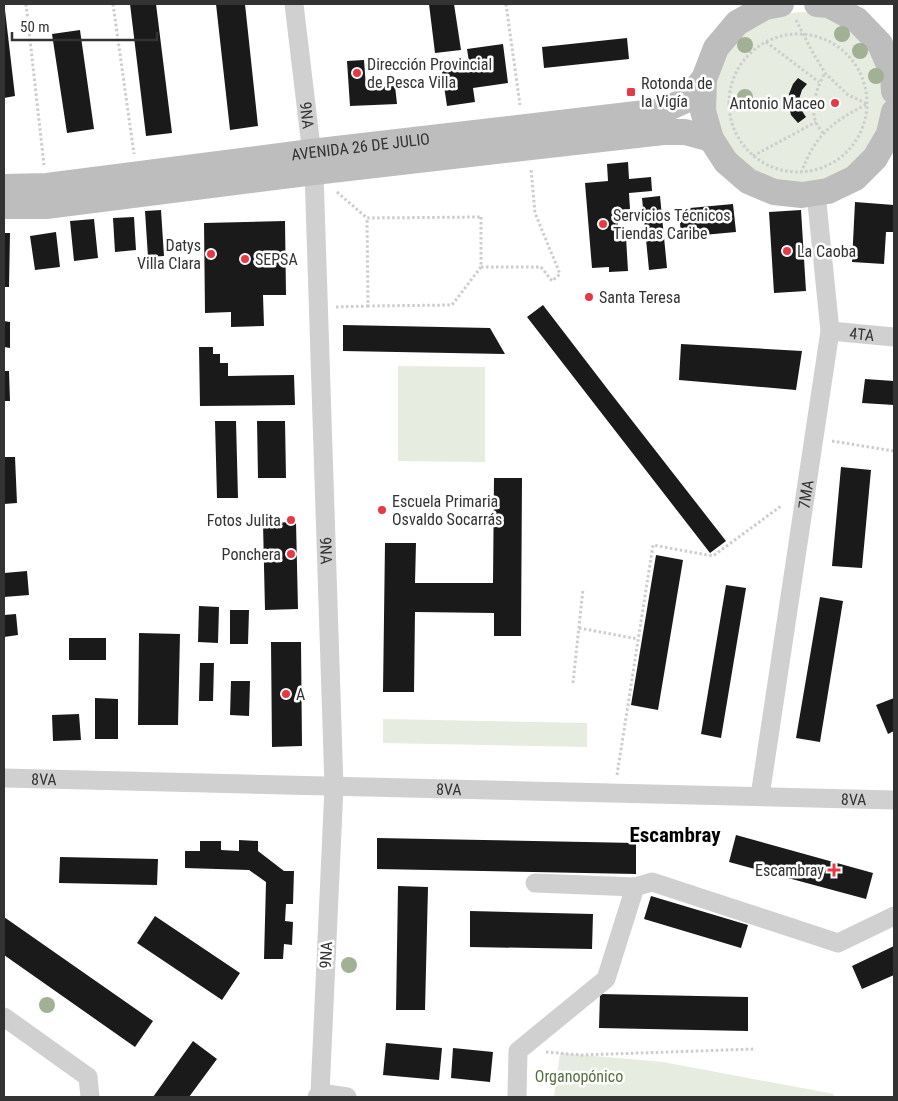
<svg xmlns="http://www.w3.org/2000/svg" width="898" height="1101" font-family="'Roboto Condensed',sans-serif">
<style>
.green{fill:#e6ecdf}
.building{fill:#1a1a1a}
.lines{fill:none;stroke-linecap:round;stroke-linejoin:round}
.path{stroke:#cdcdcd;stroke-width:3;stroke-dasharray:2.5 2.5;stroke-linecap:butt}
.minor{stroke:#d0d0d0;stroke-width:19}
.secondary{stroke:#bdbdbd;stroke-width:26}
.tree{fill:#a2b095}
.poi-dot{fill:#e63946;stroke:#fff;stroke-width:2}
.labels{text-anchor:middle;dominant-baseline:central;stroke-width:5;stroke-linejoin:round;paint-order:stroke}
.poi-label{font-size:16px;fill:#333;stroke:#fff;text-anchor:start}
.street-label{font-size:16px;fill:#333;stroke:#fff}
.park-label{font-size:16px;fill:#56703f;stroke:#fff}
.district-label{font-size:21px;font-weight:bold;fill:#000;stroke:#fff}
</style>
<rect width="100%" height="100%" fill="#fff"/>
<path class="green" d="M802,12l19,2 35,18 23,31 9,42 -26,57 -53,26 -56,-14 -29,-30 -11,-40 1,-20 17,-38 15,-15 17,-11 20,-6z
M398,366l87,1v95l-87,-1z
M383,719l204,4v24l-204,-4z
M560,1053l103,9 171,32 -1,3h-279z"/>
<path class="building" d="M130,4h26l16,129 -26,3z
M216,4h29l13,122 -28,4z
M429,4h25l7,46 -26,3z
M5,10l10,86 -11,2v-87z
M80,30l14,99 -27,4 -15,-99z
M627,38l2,21 -85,9 -2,-21z
M503,44l5,39 -35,5 2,14 -28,4 -6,-40 28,-4 -2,-13z
M364,60l2,28 29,-2 2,18 -47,2 -3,-45z
M798,78l9,6 -5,6 -3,9 1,9 6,9 -8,6 -7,-8 -2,-9v-12l4,-10z
M628,162l1,17 22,-2 1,14 -23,2 1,16 -13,1 2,27h7l2,34 -19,1v-5l-17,1 -7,-85 23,-2 -1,-17z
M660,196l7,72 -18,2 -7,-72z
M855,202l39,3v27h-8l-2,32 -32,-2z
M733,204l3,28 -55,5 -2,-28z
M161,210l3,46 -16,1 -3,-46z
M801,210l5,81 -32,2 -5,-81z
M134,217l2,33 -21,2 -2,-34z
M94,219l4,39 -24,3 -4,-40z
M285,221l1,74h-23l1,31 -33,1v-15l-26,1 -1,-90z
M56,232l4,35 -25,3 -5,-34z
M4,233h6l-1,54h-5z
M543,305l66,86 117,150 -16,12 -183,-236z
M4,321l6,1v26l-6,-1z
M343,325l147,3 15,26 -162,-3z
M681,344l121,7 -6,39 -117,-10z
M199,347h14v7h7v9h8v13l66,-1 1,30 -95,1z
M4,371h5l1,30h-6z
M865,379l29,2v24l-32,-2z
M215,421h21l2,77h-21z
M257,421h28l1,57h-28z
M4,457h11l2,46 -13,1z
M841,467l30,3 -9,98 -30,-2z
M494,478h28l-1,158h-27v-23l-79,-1 -1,80h-31l2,-149h31l-1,40h78z
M296,522l2,87 -33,1 -2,-87z
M656,555l27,5 -25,150 -27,-5z
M27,571l2,24 -25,2v-24z
M726,585l20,3 -25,150 -20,-4z
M820,597l23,4 -23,141 -24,-4z
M199,606l20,1 -1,36 -20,-1z
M230,610h19l-1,34h-18z
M16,614l2,21 -14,2v-22z
M139,633l41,1 -2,91h-40z
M69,638h37v22h-37z
M271,642h30l1,104 -30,1z
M200,663h14l-1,38h-14z
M231,681h19l-1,35 -19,-1z
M95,698l23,1v40h-23z
M894,698v33l-6,3 -12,-29z
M79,714l2,26 -28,1 -1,-26z
M736,835l137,38 -7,26 -137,-37z
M377,838l259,5v31l-259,-5z
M239,840l19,1v10l26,20h10l-1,33h-7l-1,17 8,1 -1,23 -8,-1 -1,15h-19l2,-77 -17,-12 -64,-2v-17h15v-10h21v9l18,1z
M60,857l98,2 -1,26 -98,-2z
M398,886l30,1 -3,123h-29z
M651,896l97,29 -7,23 -97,-29z
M470,911l123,3 -1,35 -122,-2z
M155,916l85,57 -18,27 -85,-57z
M4,917l149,104 -18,26 -131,-92z
M894,946v29l-32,14 -10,-23z
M600,994l148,3v34l-149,-3z
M193,1041l24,18 -28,38h-36z
M386,1043l56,5 -3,32 -56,-5z
M453,1048l40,4 -3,30 -39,-4z"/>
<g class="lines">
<path class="path" d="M26,4l18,161
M113,4l21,150
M506,4l14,101
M796,20l16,31 13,22 23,22 20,9
M729 103a69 69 0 1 1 138 0a69 69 0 1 1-138 0Z
M766,42l53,40
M823,133c-2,-3 -5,-6 -7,-10 -6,-15 1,-37 9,-50
M753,156l63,-34
M801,173c14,-38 31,-51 66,-69
M337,192l30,26
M481,217v50l-29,38 -84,1 -1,-88z
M481,267h60l11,14 8,-7 -25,-61 -4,-44
M336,307l32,-1
M832,441l62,10
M579,628l59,11
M573,683l10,-94
M617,775l36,-230 60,11 68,-50
M546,1052l35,3 175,-6"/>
<g class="minor">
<path id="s1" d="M294,4l20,168 20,615 -14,306 -3,4"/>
<path id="s2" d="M830,331l64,6"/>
<path id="s3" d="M4,778l890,22"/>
<path id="s4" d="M760,796l70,-465 -14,-138"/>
<path d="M535,883l100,4 17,-5 186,61 56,-27"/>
<path d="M4,1017l84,60 2,20"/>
<path d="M320,1093l27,4"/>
<path d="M517,1097l1,-46 88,-72 29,-92"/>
</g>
<g class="secondary">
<path d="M781,4l-16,3 -28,16 -21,25 -12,31 -1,32 8,28 15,23 22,19 26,11 28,3 26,-4 27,-13 20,-20 14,-24 5,-22"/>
<path d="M817,4l12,1 28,15 23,24 13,30 1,17"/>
<path id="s5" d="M4,187l43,-1 264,-34 351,-41 24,-11 18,-21"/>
<path d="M4,206h42l268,-34 349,-40h22l26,7"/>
</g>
</g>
<g class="tree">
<circle cx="842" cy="34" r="8"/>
<circle cx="745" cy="45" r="8"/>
<circle cx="860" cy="51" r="8"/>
<circle cx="876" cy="76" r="8"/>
<circle cx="745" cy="97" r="8"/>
<circle cx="349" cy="965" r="8"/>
<circle cx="47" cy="1005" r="8"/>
</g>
<g class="poi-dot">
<circle cx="357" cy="73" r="5"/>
<rect x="626" y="87" width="10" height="10" rx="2.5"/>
<circle cx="835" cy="103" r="5"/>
<circle cx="603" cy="224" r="5"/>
<circle cx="787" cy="251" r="5"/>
<circle cx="211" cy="254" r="5"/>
<circle cx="245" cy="259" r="5"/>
<circle cx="589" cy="297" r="5"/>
<circle cx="382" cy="510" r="5"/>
<circle cx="291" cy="520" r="5"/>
<circle cx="291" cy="554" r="5"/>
<circle cx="286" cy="694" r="5"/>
<path d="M831.5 862.5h5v5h5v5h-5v5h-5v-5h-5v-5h5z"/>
</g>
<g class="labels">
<g class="poi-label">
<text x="367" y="64">Dirección Provincial<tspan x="367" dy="18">de Pesca Villa</tspan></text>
<text x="641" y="83">Rotonda de<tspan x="641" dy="18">la Vigía</tspan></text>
<text x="825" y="103" text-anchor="end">Antonio Maceo</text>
<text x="613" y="215">Servicios Técnicos<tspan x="613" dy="18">Tiendas Caribe</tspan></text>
<text x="201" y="245" text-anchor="end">Datys<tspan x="201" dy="18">Villa Clara</tspan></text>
<text x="797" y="251">La Caoba</text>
<text x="255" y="259">SEPSA</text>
<text x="599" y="297">Santa Teresa</text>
<text x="392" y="501">Escuela Primaria<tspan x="392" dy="18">Osvaldo Socarrás</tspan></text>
<text x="281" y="520" text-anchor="end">Fotos Julita</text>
<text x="281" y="554" text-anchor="end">Ponchera</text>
<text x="296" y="694">A</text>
<text x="824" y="870" text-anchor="end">Escambray</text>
</g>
<g class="street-label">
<text stroke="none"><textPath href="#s1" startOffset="112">9NA</textPath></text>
<text stroke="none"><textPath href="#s5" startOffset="359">AVENIDA 26 DE JULIO</textPath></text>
<text stroke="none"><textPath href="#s2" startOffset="32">4TA</textPath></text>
<text stroke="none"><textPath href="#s4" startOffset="305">7MA</textPath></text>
<text stroke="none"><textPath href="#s1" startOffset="548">9NA</textPath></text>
<text stroke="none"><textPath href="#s3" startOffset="40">8VA</textPath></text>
<text stroke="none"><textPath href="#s3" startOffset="445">8VA</textPath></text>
<text stroke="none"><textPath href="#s3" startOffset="850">8VA</textPath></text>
<text transform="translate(326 955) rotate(-87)">9NA</text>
</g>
<g class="park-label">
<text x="579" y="1076">Organopónico</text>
</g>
<g class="district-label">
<text x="675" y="835">Escambray</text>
</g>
</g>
<rect width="898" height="1101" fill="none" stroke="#333333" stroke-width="10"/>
<path d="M12 32v8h145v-8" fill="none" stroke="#333333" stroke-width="2.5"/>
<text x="20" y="32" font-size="15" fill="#333333" stroke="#ffffff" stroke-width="4" paint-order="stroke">50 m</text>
</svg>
